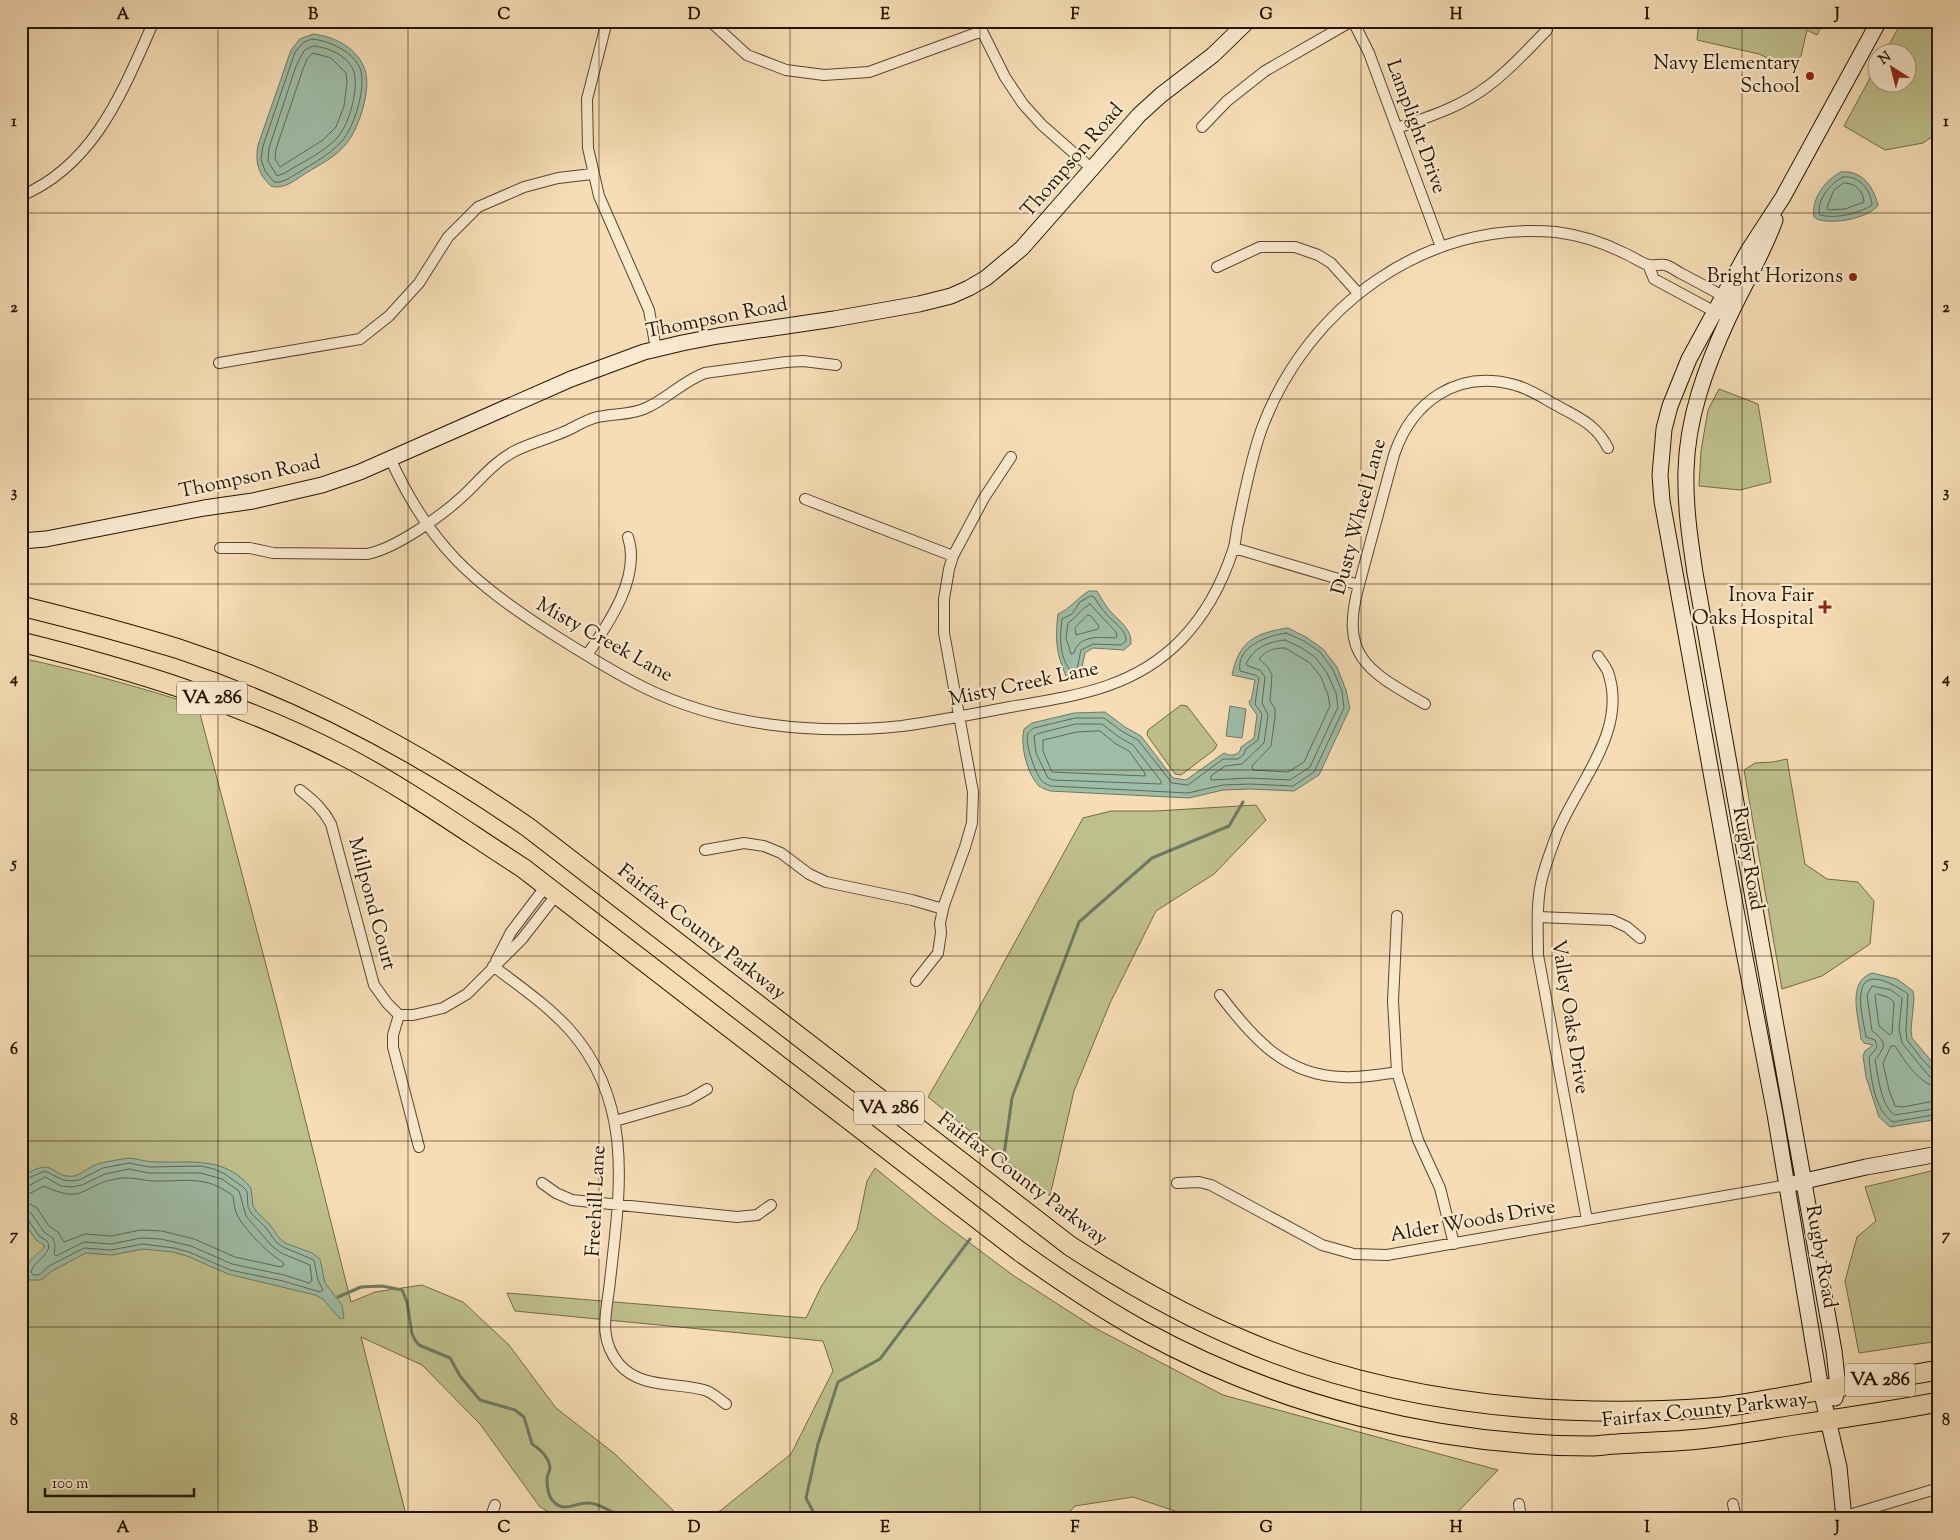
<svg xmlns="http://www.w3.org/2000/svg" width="1960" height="1540" font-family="'Sorts Mill Goudy',serif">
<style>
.green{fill:#bec08c;stroke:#716a46}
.water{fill:#9ebda7;stroke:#6d7964}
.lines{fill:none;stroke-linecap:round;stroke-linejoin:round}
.shore{stroke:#616854;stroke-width:1}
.stream{stroke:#6d7964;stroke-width:3}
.street-casing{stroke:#58462d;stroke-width:12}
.secondary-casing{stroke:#241400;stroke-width:17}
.highway-casing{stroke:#241400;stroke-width:21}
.street{stroke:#f9e9cf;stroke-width:10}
.secondary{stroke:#f9e9cf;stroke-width:15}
.highway{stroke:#f6ddb5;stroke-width:19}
.grid{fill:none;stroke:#241400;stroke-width:1;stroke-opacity:0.55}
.poi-dot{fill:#8f2418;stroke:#f9e9cf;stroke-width:2}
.labels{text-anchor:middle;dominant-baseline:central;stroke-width:4.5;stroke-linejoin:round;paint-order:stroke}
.shield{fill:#f9e9cf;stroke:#64543e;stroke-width:1}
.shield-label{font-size:19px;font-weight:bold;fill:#241400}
.poi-label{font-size:20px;fill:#241400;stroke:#f9e9cf;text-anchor:end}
.street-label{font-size:20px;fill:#241400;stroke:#f9e9cf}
.neatline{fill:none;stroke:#241400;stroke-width:2}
.grid-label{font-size:16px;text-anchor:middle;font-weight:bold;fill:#241400}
</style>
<rect width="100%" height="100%" fill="#f6ddb5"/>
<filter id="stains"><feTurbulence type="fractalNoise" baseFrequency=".004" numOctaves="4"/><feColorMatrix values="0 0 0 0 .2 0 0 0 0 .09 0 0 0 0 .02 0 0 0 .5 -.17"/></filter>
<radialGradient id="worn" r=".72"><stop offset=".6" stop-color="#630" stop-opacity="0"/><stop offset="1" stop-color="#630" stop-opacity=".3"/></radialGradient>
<path class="green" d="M1699,21h125l-7,14 -10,-5 -6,26 -13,10 -6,-1 -23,-11 -62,-14z
M1902,21h37v111l-16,11 -38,7 -41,-24 33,-61 1,17h30v-30h-23z
M1719,389l39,15 13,78 -31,8 -41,-4 2,-35 7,-41z
M21,658c60,13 119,29 177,48l80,305 73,291 24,-10 47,-7 41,17 46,43 47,63 59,46 66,64 39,-7 71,-57 42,-83 -10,-30 -308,-30 -8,-18 299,25 15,-31 36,-58 10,-48 8,-13 60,49 79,59 81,52 128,67 275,75 -47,49h-264l-12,-8 -42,-14 -58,9 -12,13h-501l-22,-12 -60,-83 -58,-59 -61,-28 46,182h-386z
M1181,705l6,1 30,39 -3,5 -33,25 -6,-1 -28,-39 1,-5z
M1787,759l18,105 22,15 31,3 16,19 -4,43 -48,32 -40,13 -38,-219 11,-7 18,-1z
M1256,805l10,15 -52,54 -58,37 -46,92 -36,88 -24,105 -122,-99 40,-69 115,-210 28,-7h45z
M1939,1169v172l-80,12 -14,-72 12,-44 19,-16 -11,-34z"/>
<path class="water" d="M313,34c19,2 41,12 50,31 11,19 -4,64 -17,79 -10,13 -27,21 -40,29 -11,7 -22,17 -35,13 -13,-12 -16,-24 -13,-41l33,-95 9,-11z
M1841,172c22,-2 32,15 37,33 -7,13 -52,22 -64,12 -3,-18 11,-37 27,-45z
M1089,591h8c4,7 8,14 13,20 10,11 22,18 21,33l-7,6 -31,-2 -8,5 -4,19 -15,4c-10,-24 -11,-36 -8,-62 12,-5 19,-16 31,-23z
M1288,628l18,9 17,12 14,18 9,23 4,18 -31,67 -25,16 -44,-2 -27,1 -34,8 -139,-7c-3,-1 -8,-3 -11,-5 -12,-12 -19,-41 -15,-57l8,-6 42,-10 31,-1 20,15 16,9 32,42 13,2 38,-27c6,3 11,3 16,-2l1,-4 13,-9 3,-23 -7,-10 -1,-4h2l4,-21 -23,-5c7,-34 23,-42 56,-47z
M1230,706l16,3 -4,29 -16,-2z
M1872,973l25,6 16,12 1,8 -3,31 1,8 27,32v49l-49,8 -11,-10 -13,-40 -3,-21 2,-5 8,-6 -9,-2 -3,-4c-2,-21 -15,-57 11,-66z
M129,1158c9,1 18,4 27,4 36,1 69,-6 95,26l2,18 3,5 15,15 8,12 6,5 27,10 8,6 5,24 17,22 2,13 -4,1 -17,-20 -8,-4 -87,-21 -41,-18 -14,-4 -30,-3 -31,6 -26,-2 -34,18 -11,9h-11l-4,-3c-2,-14 9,-21 18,-29v-3l-8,-5 -15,-22v-41c37,-23 28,2 53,-1 8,-2 14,-8 21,-11 11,-4 23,-5 34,-7z"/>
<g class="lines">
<path class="shore" d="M312,39c18,2 40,12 48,29 7,19 -6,59 -18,73 -14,16 -36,26 -54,38l-8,3h-6l-9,-11 -4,-12 2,-13 32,-94 8,-9z
M313,46c15,1 36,10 41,26 5,17 -5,53 -17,66 -14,15 -35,24 -52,35l-8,3 -9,-15 1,-13 27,-82 8,-15z
M313,53l18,5 15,15 1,9 -3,24 -8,21 -13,13 -43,27 -5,-8 1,-10 27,-80 4,-10z
M1843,177c16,-2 28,13 29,28 -13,9 -37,14 -52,10 -5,-13 11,-33 23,-38z
M1844,183c12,0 19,8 20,19l-19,7 -17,1 -1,-3 7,-17z
M1091,596l3,1c4,6 8,12 12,17 7,8 21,16 20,27l-5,4 -28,-1 -12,6 -4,19 -7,1c-11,-14 -10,-34 -8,-51l10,-5 8,-12z
M1090,604l26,28 1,5 -2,1c-16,-1 -36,-3 -41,15l-3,1 -5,-16 2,-15c8,-5 13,-14 22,-19z
M1088,615l3,1 8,10 -1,3 -22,6 -1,-7z
M1286,633l18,8 16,11 13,18 9,21 2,17 -30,64 -21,14 -43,-2 -27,1 -35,8 -137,-7c0,0 -7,-3 -7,-3 -8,-6 -20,-41 -16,-50 2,-2 4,-4 6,-5l41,-10h29l19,14 15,8 34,43 16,2 35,-26h15l6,-5 2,-5 12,-9 4,-26 -7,-10 4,-26 -4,-3 -15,-4c-4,-25 27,-35 46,-38z
M1285,640l15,7 15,10 12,16 9,20 2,14 -28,60 -20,13 -41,-2 -38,2v-4l14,-10 17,-2 22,-21 4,-28 -6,-12 3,-26 -5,-7 -12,-4 -2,-2c8,-17 22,-22 39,-24z
M1285,648l25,15 11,14 7,18 2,11 -26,56 -16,10 -35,-2 -1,-4 19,-20 4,-29v-8l-5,-8 2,-26 -4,-8 -9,-8c7,-9 15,-11 26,-11z
M1076,724h26l17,13 14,8 28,36v3l-108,-4 -5,-2 -12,-25 -2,-17 3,-2z
M1100,731l16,13 13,7 16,22v3l-93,-4 -9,-21v-11l34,-8z
M1877,994l11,3 6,5 -2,31 -2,2 -11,-9 -4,-30z
M1939,1073l-5,-1 -13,-14 -14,-18 -1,-10 2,-36c-13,-9 -44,-28 -47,-1 -2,14 3,31 5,44l9,3 2,5 -1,4 -7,8c2,20 5,53 24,65l46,-8
M1939,1080l-10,-4 -27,-33 -3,-14 3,-31 -11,-8 -19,-4 -5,9 5,36c15,11 14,15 3,29 3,15 6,47 20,55l44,-7
M1939,1087c-19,-1 -34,-26 -44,-41h-4l-8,17 6,27 6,16 8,1 36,-7
M21,1181l24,-10 18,9 8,1 8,-1 24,-12 26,-5 20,4 53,-1 12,3 11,5 18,13 4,4 1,16 3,6 16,16 9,13 7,5 31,13 4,20 5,10 -3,2 -37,-11 -53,-11 -41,-18 -15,-4 -31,-4 -32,6 -27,-2 -35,18 -10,9h-6l-2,-3c3,-11 18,-16 18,-27l-2,-4 -8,-5 -12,-18 -6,-2
M21,1187l7,-1 17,-9 16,9 11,1 10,-2 23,-11 24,-5 20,4h52l21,6 17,12 7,25 25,29 10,8 29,12 2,16 -3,2 -25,-8 -52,-11 -41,-18 -30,-7 -20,-1 -30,6 -27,-2 -28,14 -2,-2 1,-9 -2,-7 -9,-6 -13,-19 -10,-3
M21,1194l10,-1 13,-7c41,19 36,0 71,-7 17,-3 23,1 38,2 32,1 52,-7 80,15 1,5 1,11 3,16 4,13 34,44 47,50l1,3 -3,2 -46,-10 -41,-18 -32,-8 -21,-1 -30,6 -26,-2 -21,8 -6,-10 -9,-6 -12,-18 -7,-4 -9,-2"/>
<path class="stream" d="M1003,1162l9,-64 67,-176 73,-64 77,-32 14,-24
M21,1282l5,-5
M338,1297l23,-10 21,-1 20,4 5,12 5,32 3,6 4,5 31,13 10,18 20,24 35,10 9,7 8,27c8,5 17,13 18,24 0,3 -3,7 -3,11 0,7 1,17 6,22 12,13 22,1 36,2 8,0 28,11 35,16
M817,1519l-11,-21 12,-54 20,-62 42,-23 90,-120"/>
<g class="street-casing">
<path id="street" d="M607,21l-20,78 1,49 11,48 50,114 7,39
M710,21l37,34 39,15 38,5 45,-3 113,-41
M980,21l2,10 23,46 18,27 19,21 50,44
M1353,21l16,32 10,27 62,167
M1202,127l25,-26 38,-30 87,-50
M1397,128c31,-11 64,-21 91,-42 22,-16 40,-37 59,-56
M21,196c75,-32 102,-106 133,-175
M1648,265l6,14 65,35
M1217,267l43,-20h35l23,8 13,8 27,30
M219,363l141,-24 29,-23 30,-33 29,-46 30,-30 46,-20 34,-9 34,-4
M390,458c39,87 83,125 161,175 30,19 60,38 92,54 79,39 172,48 259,39 36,-5 72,-12 108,-19 64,-11 123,-18 171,-67 24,-25 41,-56 52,-90 3,-8 3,-18 5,-26 7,-33 13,-66 24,-96 45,-121 163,-208 294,-196 23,3 48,11 68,21 8,3 16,10 25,12 5,1 11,-1 16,0 5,1 10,5 15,8 16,8 32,17 48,26
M805,499l148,57
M220,548h30l23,5 94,1c28,-5 76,-39 97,-59 16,-15 29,-32 49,-43 17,-9 35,-13 53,-21 9,-4 18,-10 28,-13 17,-5 35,-2 52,-10 21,-9 37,-27 59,-35l81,-11 17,-1 33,4
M1234,548l125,37
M587,655c22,-32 54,-78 41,-118
M1425,704c-57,-33 -86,-47 -66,-119l35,-130c18,-54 64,-86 121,-70 15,4 28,13 41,20 23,13 40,19 52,43
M300,790c14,11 23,19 31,34l43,161 13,18 12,12 -6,20v12l26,100
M705,850l39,-7 20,3 17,7 28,21 17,8 86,18 31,9
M1397,916l-4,85 4,71 21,68 22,48 14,56
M1538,917l74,3 15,7 13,11
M496,961l15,-29 35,-46
M493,966c26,20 54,39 76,63 66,74 51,162 41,252 -3,31 -13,56 9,83 22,25 56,18 85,26 8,2 15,9 22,14
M916,981l22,-28 3,-20 -1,-10 4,-18 21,-58 7,-24 1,-31 -29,-159v-34l5,-30 4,-13 31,-58 27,-41
M1220,995c32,42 65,81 123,82 18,1 36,-2 54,-5
M399,1015h14l30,-7 24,-14 55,-55 35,-45
M615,1121l73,-21 19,-11
M542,1183l14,10 16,7 165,17 20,-2 14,-10
M1177,1183l22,-1 12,3 111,60 32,9 33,1 400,-70
M1587,1220l-49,-265c0,-24 -2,-49 3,-72 3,-15 9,-30 14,-44 19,-53 74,-106 53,-167 -2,-5 -7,-11 -10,-16
M1519,1504l2,15
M1733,1504l3,15
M1839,1518l100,-30
M490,1519l5,-14"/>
</g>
<g class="secondary-casing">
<path id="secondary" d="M1775,220c-12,34 -32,66 -47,99 -22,48 -41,99 -42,152 -1,35 4,68 9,102l139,778 4,36 -3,11
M21,541l25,-2 158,-31 49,-7 69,-16 38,-13 211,-93 73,-27 38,-9 36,-7 116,-17 85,-15 32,-8 18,-8 17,-10 36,-30 117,-133 22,-20 52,-40 35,-34
M1796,1183l70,-16 73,-13
M1844,1519l-5,-52 -18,-77 -46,-276 -40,-209 -73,-404 -2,-26 4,-46 6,-23 19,-47 59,-108 35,-54 96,-176"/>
</g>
<g class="highway-casing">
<path id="highway" d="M21,606c53,13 106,27 158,43 125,41 242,104 350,179l541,418c54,35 109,67 168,92 148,65 311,81 472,70 30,-2 60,-9 90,-14 46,-9 92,-16 139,-24
M21,642c113,28 220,61 323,114 63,33 120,74 179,112l496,383c39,28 79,55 122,79 136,75 296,116 451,116 8,0 16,-2 25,-2 27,-2 54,-2 82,-5 32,-3 64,-9 96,-14 48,-7 96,-14 144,-23"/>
</g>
<use href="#street" class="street"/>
<use href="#secondary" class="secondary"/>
<use href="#highway" class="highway"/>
</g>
<path class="grid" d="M218,21v1498M408,21v1498M599,21v1498M790,21v1498M980,21v1498M1170,21v1498M1361,21v1498M1552,21v1498M1742,21v1498M21,213h1918M21,399h1918M21,584h1918M21,770h1918M21,956h1918M21,1141h1918M21,1327h1918"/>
<g class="poi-dot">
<circle cx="1810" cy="76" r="5"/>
<circle cx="1853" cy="277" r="5"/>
<path d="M1822.5 599.5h5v5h5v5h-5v5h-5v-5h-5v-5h5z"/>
</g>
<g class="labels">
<g class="shield">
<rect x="177" y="681.5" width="70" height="33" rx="4"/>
<rect x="854" y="1091.5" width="70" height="33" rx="4"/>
<rect x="1845" y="1363.5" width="70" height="33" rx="4"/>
</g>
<g class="shield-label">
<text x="212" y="698">VA 286</text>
<text x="889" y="1108">VA 286</text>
<text x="1880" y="1380">VA 286</text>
</g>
<g class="poi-label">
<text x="1800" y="64">Navy Elementary<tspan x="1800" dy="23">School</tspan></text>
<text x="1843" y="277">Bright Horizons</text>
<text x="1814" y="596">Inova Fair<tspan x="1814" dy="23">Oaks Hospital</tspan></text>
</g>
<g class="street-label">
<text transform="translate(1415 127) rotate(70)">Lamplight Drive</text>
<text transform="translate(1073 161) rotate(-49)">Thompson Road</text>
<text transform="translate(717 319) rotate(-11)">Thompson Road</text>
<text transform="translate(250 478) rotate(-12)">Thompson Road</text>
<text transform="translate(1360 517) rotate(-75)">Dusty Wheel Lane</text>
<text transform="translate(604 641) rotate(29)">Misty Creek Lane</text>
<text transform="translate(1024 685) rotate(-12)">Misty Creek Lane</text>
<text transform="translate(1747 859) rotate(80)">Rugby Road</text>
<text transform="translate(371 904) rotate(75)">Millpond Court</text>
<text transform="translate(701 933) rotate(38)">Fairfax County Parkway</text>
<text transform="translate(1569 1017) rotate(81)">Valley Oaks Drive</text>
<text transform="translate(1022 1180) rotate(37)">Fairfax County Parkway</text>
<text transform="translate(597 1201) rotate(-87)">Freehill Lane</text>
<text transform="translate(1473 1222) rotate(-10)">Alder Woods Drive</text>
<text transform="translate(1820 1257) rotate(80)">Rugby Road</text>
<text transform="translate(1705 1411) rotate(-6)">Fairfax County Parkway</text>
</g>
</g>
<rect width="1960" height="1540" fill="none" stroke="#f6ddb5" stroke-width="55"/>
<g transform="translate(1892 68) rotate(324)"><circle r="24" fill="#f9e9cf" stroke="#a4947c"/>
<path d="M0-4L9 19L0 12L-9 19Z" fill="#8f2418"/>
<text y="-8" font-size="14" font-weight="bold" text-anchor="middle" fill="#241400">N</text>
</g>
<path d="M45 1488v8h149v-8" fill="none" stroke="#241400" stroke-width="2.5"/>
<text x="52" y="1488" font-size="15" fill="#241400" stroke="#f9e9cf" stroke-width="4" paint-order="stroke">100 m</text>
<rect x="28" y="28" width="1904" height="1484" class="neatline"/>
<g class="grid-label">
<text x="123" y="19">A</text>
<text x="313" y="19">B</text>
<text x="504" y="19">C</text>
<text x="694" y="19">D</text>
<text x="885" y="19">E</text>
<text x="1075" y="19">F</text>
<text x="1266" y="19">G</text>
<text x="1456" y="19">H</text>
<text x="1647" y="19">I</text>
<text x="1837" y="19">J</text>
<text x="14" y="126">1</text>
<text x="1946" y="126">1</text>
<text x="14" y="312">2</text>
<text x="1946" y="312">2</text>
<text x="14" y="497">3</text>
<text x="1946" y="497">3</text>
<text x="14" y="683">4</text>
<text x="1946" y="683">4</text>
<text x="14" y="868">5</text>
<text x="1946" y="868">5</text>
<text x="14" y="1054">6</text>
<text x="1946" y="1054">6</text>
<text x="14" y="1240">7</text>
<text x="1946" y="1240">7</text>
<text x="14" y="1425">8</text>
<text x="1946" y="1425">8</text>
<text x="123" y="1532">A</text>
<text x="313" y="1532">B</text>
<text x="504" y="1532">C</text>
<text x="694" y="1532">D</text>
<text x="885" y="1532">E</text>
<text x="1075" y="1532">F</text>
<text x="1266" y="1532">G</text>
<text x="1456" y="1532">H</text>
<text x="1647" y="1532">I</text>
<text x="1837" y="1532">J</text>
</g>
<rect width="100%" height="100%" filter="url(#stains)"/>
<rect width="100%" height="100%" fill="url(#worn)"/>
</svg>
